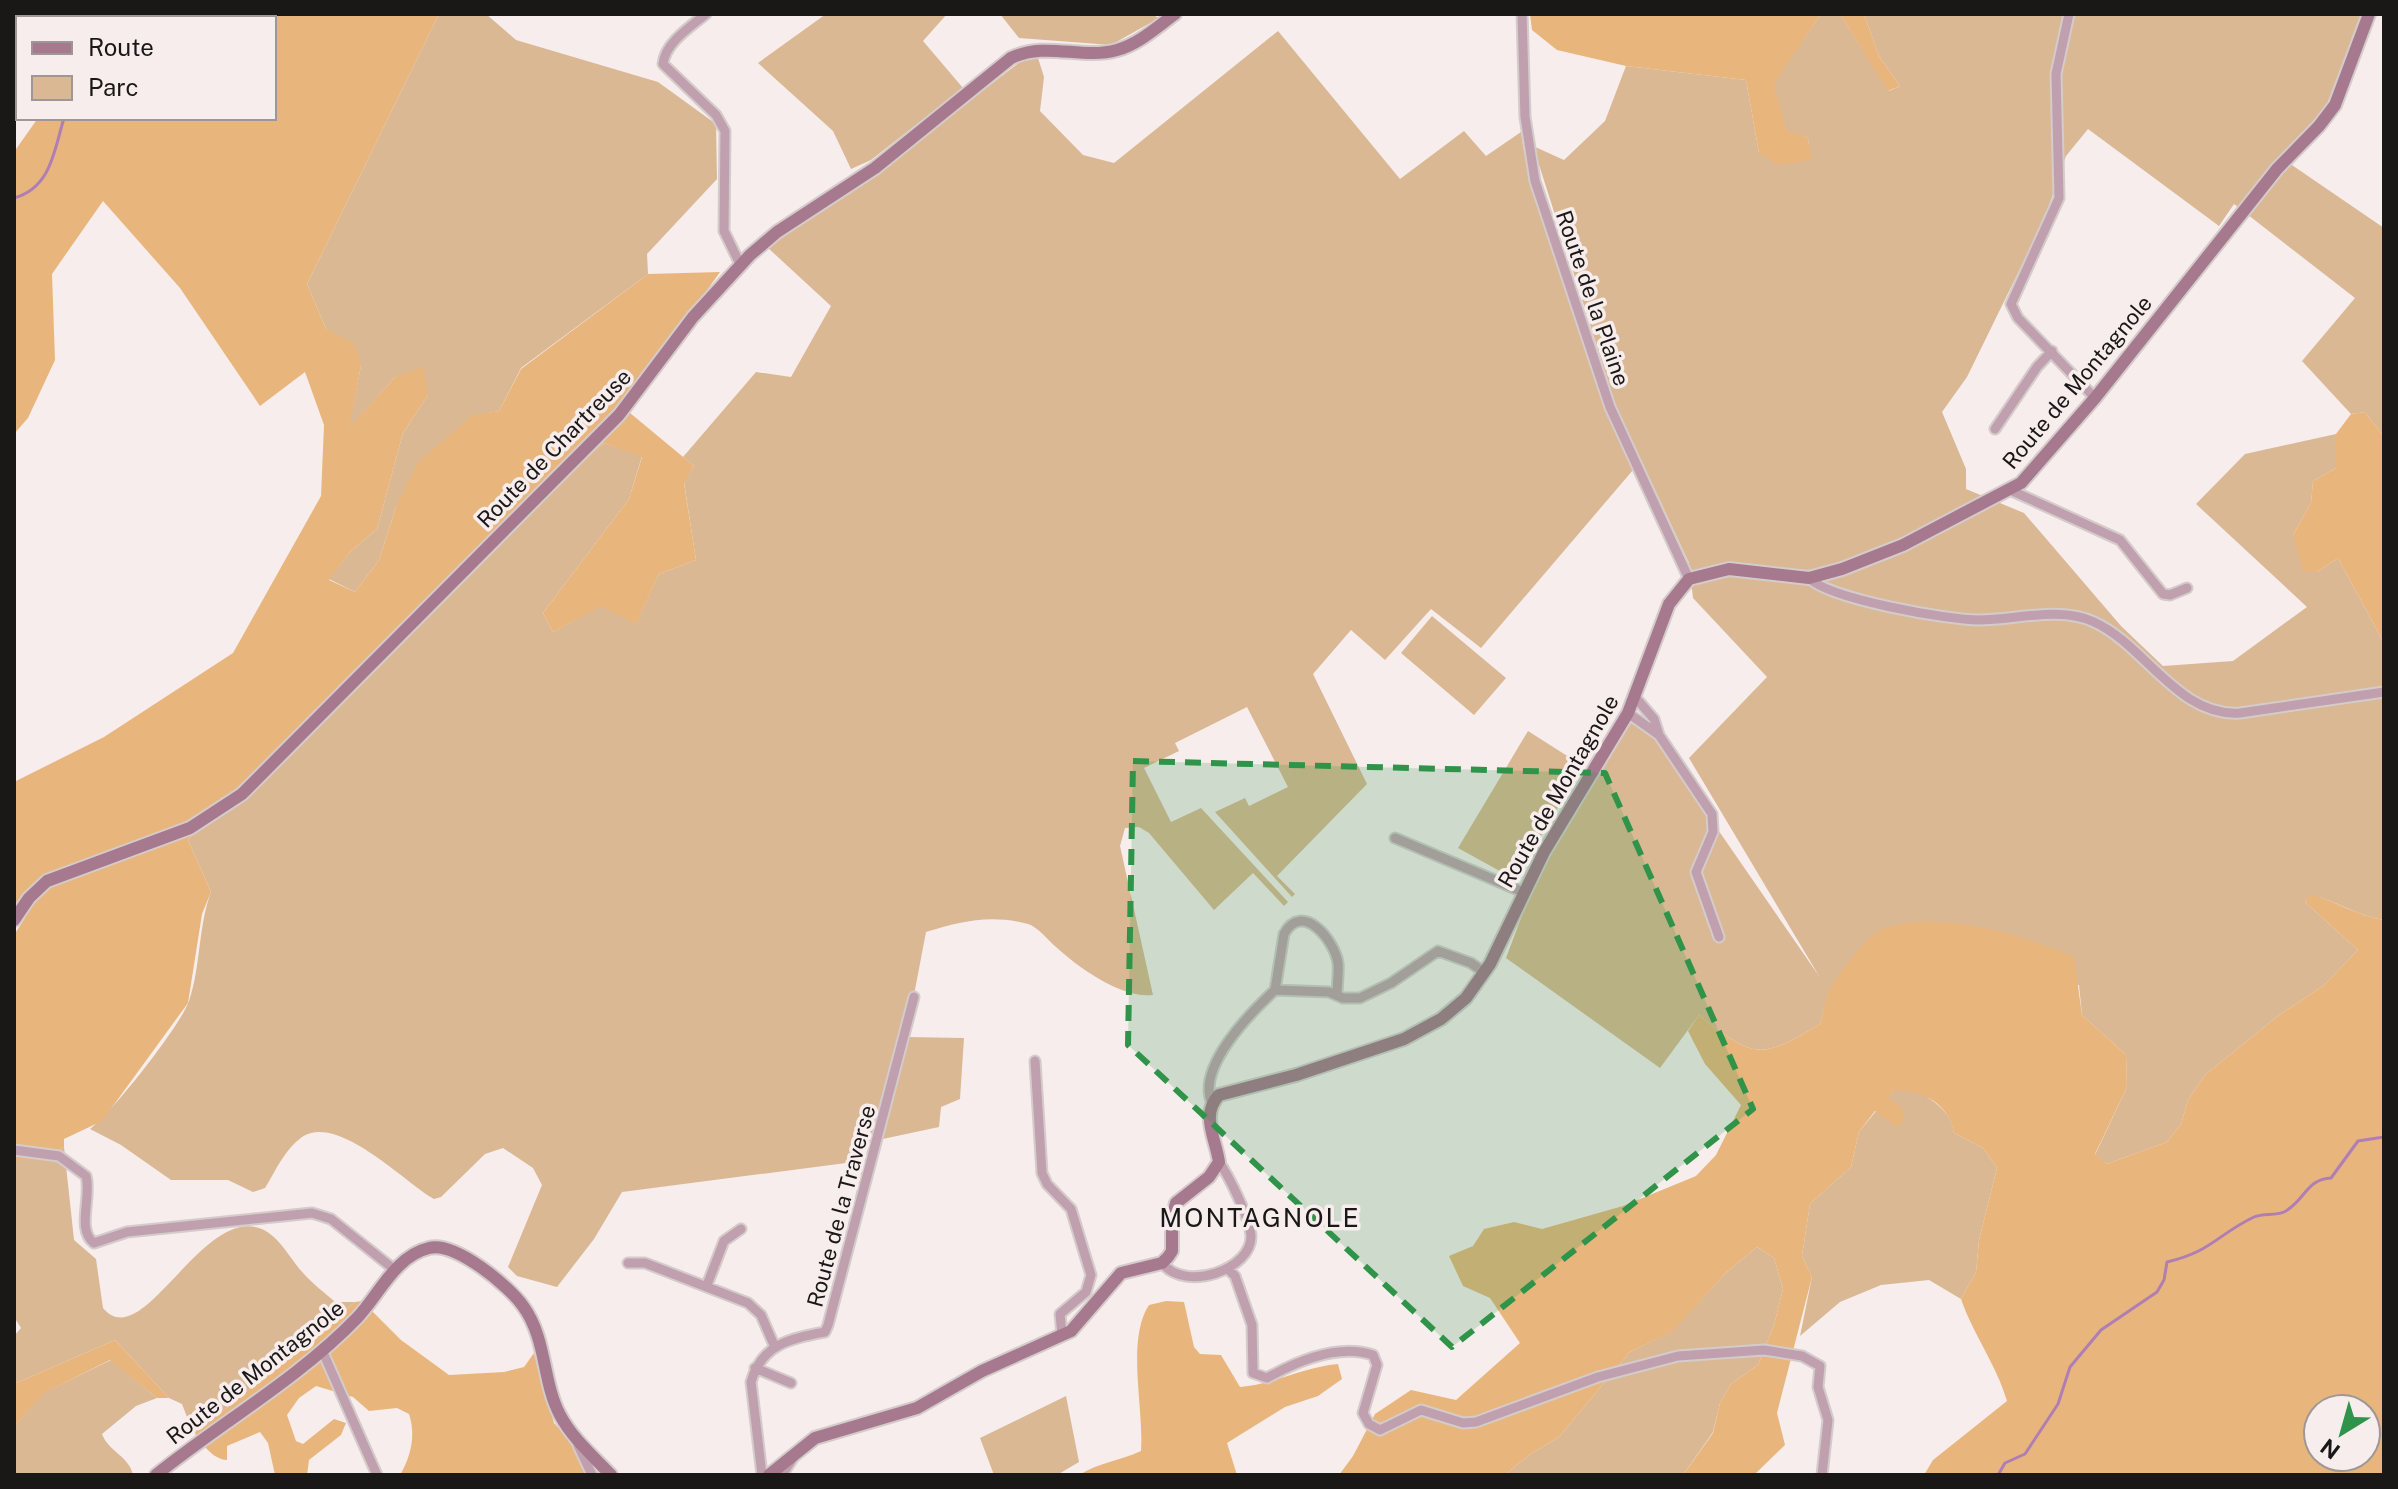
<svg xmlns="http://www.w3.org/2000/svg" width="2398" height="1489" font-family="'Public Sans',sans-serif">
<style>
.green{fill:#dab893}
.forest{fill:#e8b67d;fill-rule:evenodd}
.lines{fill:none;stroke-linecap:round;stroke-linejoin:round}
.stream{stroke:#af7eb3;stroke-width:3}
.street-casing{stroke:#d4cbcb;stroke-width:13}
.secondary-casing{stroke:#d4cbcb;stroke-width:16}
.street{stroke:#c0a0ae;stroke-width:9}
.secondary{stroke:#a7798e;stroke-width:12}
.marked{fill:#2f9449;fill-opacity:0.2;stroke:#2f9449;stroke-width:6;stroke-dasharray:16 10;stroke-linejoin:round}
.labels{text-anchor:middle;dominant-baseline:central;stroke-width:7;stroke-linejoin:round;paint-order:stroke}
.street-label{font-size:22px;fill:#1a1717;stroke:#f7eded}
.quarter-label{font-size:26px;letter-spacing:2px;fill:#1a1717;stroke:#f7eded}
</style>
<rect width="100%" height="100%" fill="#f7eded"/>
<path class="green" d="M439,14h47l30,26 142,42 58,42 1,55 -70,75 1,20 -127,94 -22,43 -26,5 -77,91 -17,53 -24,32 -26,-13 21,-27 27,-23 26,-96 25,-38 -33,-18 -46,52 12,-64 -35,-36 -19,-45z
M826,14h121l-24,27 40,47 -92,72 -20,9 -18,-38 -75,-68z
M1000,14h151l8,4 -48,27 -92,-7z
M1821,14h19l49,77 11,-5 -21,-30 -15,-42h497l-35,93 -46,50 104,71v209l-19,-25 -14,2 -49,-53 53,-63 -121,-94 -15,22 -131,-97 -22,27 -22,64 -77,157 -25,35 24,57v20l58,24 97,113 42,40 70,-5 74,-54 -111,-103 49,-50 91,-20v34l-23,13 -2,22 -18,32 24,37 21,-14 46,85v277c-27,-4 -48,-20 -74,-25l-5,7 53,48 -35,36 -44,29 -74,60 -17,25 -7,24 -14,18 -60,22 -12,-9 32,-68 -1,-32 -44,-40 -3,-30 -250,7 -9,32c-61,37 -66,34 -121,-9l-39,53 -154,-110 18,-48 -5,-4 102,-178 10,-5 25,17 163,236 -130,-218 78,-81 -74,-79 -4,-35 -73,-157 -83,-260 31,14 41,-39 21,-55 120,14 13,73 51,7 -2,-22 -22,-7 -13,-48z
M1278,31l122,148 64,-48 22,25 35,-24c6,47 22,92 37,136 22,69 45,136 75,202l-152,178 -50,-39 -46,51 -34,-30 -38,44 54,110 -90,92 18,18 -3,3 -77,-85 30,-14 4,8 39,-19 -41,-80 -72,36 4,8 -35,17 27,54 30,-14 87,94 -4,4 -31,-33 -39,37 -65,-77 -10,-6 -14,1 -5,18 33,149c-31,4 -74,-27 -97,-48 -8,-7 -18,-20 -28,-23 -37,-10 -67,-3 -102,8l-20,105 58,1 -4,61 -19,8 -2,20 -75,16 -18,20 -224,29 -28,47 -37,48 -40,-11 -9,-9 34,-82 -9,-17 -30,-20 -18,6 -44,43 -7,2c-29,-16 -96,-86 -132,-62 -17,12 -26,33 -37,51l-12,4 -25,-12h-57l-50,-35 -31,-16c21,-15 91,-104 99,-128 12,-35 9,-74 22,-109l-23,-52 357,-343 59,-54 38,13 -13,43 -86,114 10,19 48,-27 35,18 23,-49 37,-14 -12,-78 10,-16 -11,-9 73,-85 35,5 40,-71 -64,-59 82,-53 171,-132 18,-4 6,19 -4,34 43,44 31,8z
M1432,616l74,62 -32,37 -73,-62z
M1528,731l55,35 -64,106 -12,3 -49,-27z
M1915,1089c18,12 36,21 39,44l29,15 14,20 -18,72 -3,32 -15,27 -32,-19 -48,5 -41,17 -40,34 12,-59 -10,-21 8,-52 41,-37 8,-35 34,-42z
M64,1147l10,93 22,19 7,49c40,48 99,-104 159,-79 19,9 28,30 42,45 9,10 21,19 31,28h20l-156,129 -12,-14 -5,-13 -13,-6 -54,-58 -101,44v-48l7,-8 -7,-11v-158h32z
M1757,1247l17,11 9,31 -9,36 -16,40 -27,19 -11,19 -7,29 -30,43h-178l24,-20 30,-18 71,-85 42,-21 55,-59z
M111,1360l46,38 -21,8 -34,28c6,17 28,23 31,41h-119v-48l29,-34z
M1066,1396l13,66 -22,13h-63l-14,-37z"/>
<path class="forest" d="M138,14h301l-132,270 19,45 29,15 6,21 -11,62 45,-50 29,-10 4,28 -25,38 -26,96 -27,23 -21,28 26,12 24,-32 17,-53 22,-45 55,-47 26,-4 22,-42 127,-95 72,-2 -96,136 70,58 -10,17 12,77 -37,14 -23,50 -35,-18 -48,26 -10,-19 86,-114 13,-42 -38,-14 -416,397 23,52 -9,22 -14,89 -86,118 -38,18v8l-18,12h-32v-224l11,-17 -11,-20v-116l90,-45 129,-84 88,-157 3,-71 -19,-53 -45,34 -80,-118 -77,-87 -51,73 3,86 -27,58 -14,16v-282l24,-34h236v-100h-141z
M1530,14h291l-47,69 12,47 22,8 3,22 -33,5 -19,-12 -13,-73 -120,-14 -69,-16 -25,-20z
M1840,14h24l15,42 21,30 -12,5z
M2365,412l19,25v206l-46,-85 -21,14 -14,-1 -10,-36 18,-32 2,-22 23,-13v-34l15,-20z
M2310,894c26,7 47,22 74,26v555h-460l9,-15 74,-59c-11,-37 -34,-67 -46,-102l15,-27 3,-32 18,-72 -14,-20 -29,-15c-5,-30 -33,-44 -61,-43l-5,8 12,8 5,13 -8,8 -22,-16 -16,21 -8,35 -41,37 -8,52 10,21 -35,136 8,32 -29,28 -73,2 30,-42 7,-30 11,-19 27,-19 16,-40 9,-36 -9,-31 -17,-11 -30,25 -54,59 -43,21 -71,85 -30,18 -24,20h-166l14,-19 22,-42 36,-24 45,10 64,-57 -30,-45 -27,-12 -14,-30 24,-10 11,-17 30,-7 28,7 81,-23 73,-30 20,-21 25,-50 -36,-41 -17,-33 11,-16c55,43 60,46 121,9 3,-10 4,-20 8,-30 5,-14 40,-60 55,-65 53,-20 141,6 191,28l8,58 44,40 1,32 -32,67 12,10 60,-22 14,-18 7,-24 17,-25 74,-60 44,-29 35,-36 -53,-48zM2318,1409h48v48h-48z
M362,1301l39,39 48,35 55,-3 20,-5 10,-14 20,70 48,52h-202c11,-19 16,-40 9,-61l-12,-6 -28,3 -16,-14 -37,-11 -17,12 -12,17 9,26 7,3 31,-25 12,4 -5,12 -32,25 -2,15h-32l-7,-32 -8,-11 -33,14v14c-17,0 -35,-28 -40,-43l13,13 155,-128z
M1166,1301l18,1 10,45 6,7 21,1 19,32c34,-3 64,-20 98,-23l4,15 -24,17 -33,11 -58,36 10,32h-158c19,-12 40,-14 62,-24 3,-44 -15,-111 8,-146z
M115,1340l54,58h-12l-47,-38 -66,33 -30,34v-43z"/>
<g class="lines">
<path class="stream" d="M190,18l3,-4
M14,198c37,-10 40,-47 50,-80
M1998,1475l7,-12 20,-9 33,-50 12,-37 31,-37 56,-38 7,-12 3,-18c44,-10 51,-28 87,-45 9,-4 21,-1 30,-5 21,-11 22,-33 47,-34l27,-37 26,-4"/>
<g class="street-casing">
<path id="street" d="M706,14c-16,13 -41,29 -43,50l53,51 9,16 -1,100 16,33
M1522,14l3,103 10,64 75,226 79,172
M2069,14l-13,60 3,124 -48,106 7,14 77,80
M1995,429l42,-62 15,-16
M2010,490l110,50 43,54 7,1 17,-7
M1809,578c20,21 139,42 170,42 36,0 81,-14 115,2 51,23 84,95 146,91l144,-21
M1635,697l19,22 5,16 53,79 1,18 -17,40 23,65
M1628,713l31,22
M1395,838l128,54
M1275,990l9,-56c18,-33 50,5 54,29 1,10 -1,21 -1,32
M1035,1061l7,112 5,11 24,25 20,66 -5,17 -26,22 2,21
M1212,1103c-16,-35 38,-90 63,-113l54,2 14,6h17l31,-15 47,-32 33,12 14,10
M14,1150l45,6 27,20c6,21 -10,54 8,67l33,-11 185,-19 19,6 64,51
M628,1263h17l103,40 13,12 13,30
M1162,1263c24,30 90,6 89,-27 -1,-17 -22,-60 -32,-74
M1228,1269l7,7 17,49 1,48 14,5c30,-17 71,-35 106,-23l4,10 -14,48 6,11 11,6 41,-20 42,13 13,-1 122,-45 80,-21 86,-6 38,6 18,10 -2,21 10,33 -6,55
M707,1285l17,-44 17,-12
M322,1350l55,125
M755,1368l36,15
M578,1445l14,30
M762,1475l-11,-93c11,-38 38,-43 74,-50l3,-7 86,-328
M782,1475l11,-17"/>
</g>
<g class="secondary-casing">
<path id="secondary" d="M14,920l15,-22 18,-17 143,-53 52,-34 377,-379 74,-98 57,-62 27,-23 98,-64 136,-110c36,-17 70,2 106,-8 22,-6 40,-23 58,-36
M156,1475c66,-53 142,-96 201,-157 22,-23 38,-62 72,-70 26,-7 80,38 94,58 24,33 19,75 37,109 12,23 33,41 51,60
M769,1475l46,-37 102,-30 65,-37 89,-40 50,-58 41,-10 6,-6 4,-6v-33l4,-15 33,-26 10,-15c-3,-23 -19,-47 0,-67l77,-20 108,-36 37,-20 25,-21 24,-34 54,-112 84,-139 41,-109 20,-25 40,-10 80,9 33,-9 61,-24 118,-62 74,-85 182,-229 42,-43 16,-21 34,-91"/>
</g>
<use href="#street" class="street"/>
<use href="#secondary" class="secondary"/>
</g>
<path class="marked" d="M1133,761l472,12 148,336 -301,238 -324,-302z"/>
<g class="labels">
<g class="street-label">
<text transform="translate(1593 298) rotate(71)">Route de la Plaine</text>
<text transform="translate(2077 382) rotate(-50)">Route de Montagnole</text>
<text transform="translate(554 448) rotate(-46)">Route de Chartreuse</text>
<text transform="translate(1558 791) rotate(-60)">Route de Montagnole</text>
<text transform="translate(841 1206) rotate(-75)">Route de la Traverse</text>
<text transform="translate(255 1372) rotate(-38)">Route de Montagnole</text>
</g>
<g class="quarter-label">
<text x="1260" y="1217">MONTAGNOLE</text>
</g>
</g>
<rect width="2398" height="1489" fill="none" stroke="#1a1717" stroke-width="32"/>
<rect x="16" y="16" width="260" height="104" fill="#f7eded" stroke="#9f9797" stroke-width="2"/>
<rect x="32" y="42" width="40" height="12" fill="#a7798e" stroke="#9f9797" stroke-width="2"/>
<text x="88" y="56" font-size="24" fill="#1a1717">Route</text>
<rect x="32" y="76" width="40" height="24" fill="#dab893" stroke="#9f9797" stroke-width="2"/>
<text x="88" y="96" font-size="24" fill="#1a1717">Parc</text>
<g transform="translate(2342 1433) rotate(217)"><circle r="38" fill="#f7eded" stroke="#9f9797" stroke-width="2"/>
<path d="M0-6L14 30L0 20L-14 30Z" fill="#2f9449"/>
<text y="-12" font-size="22" font-weight="bold" text-anchor="middle" fill="#1a1717">N</text>
</g>
</svg>
